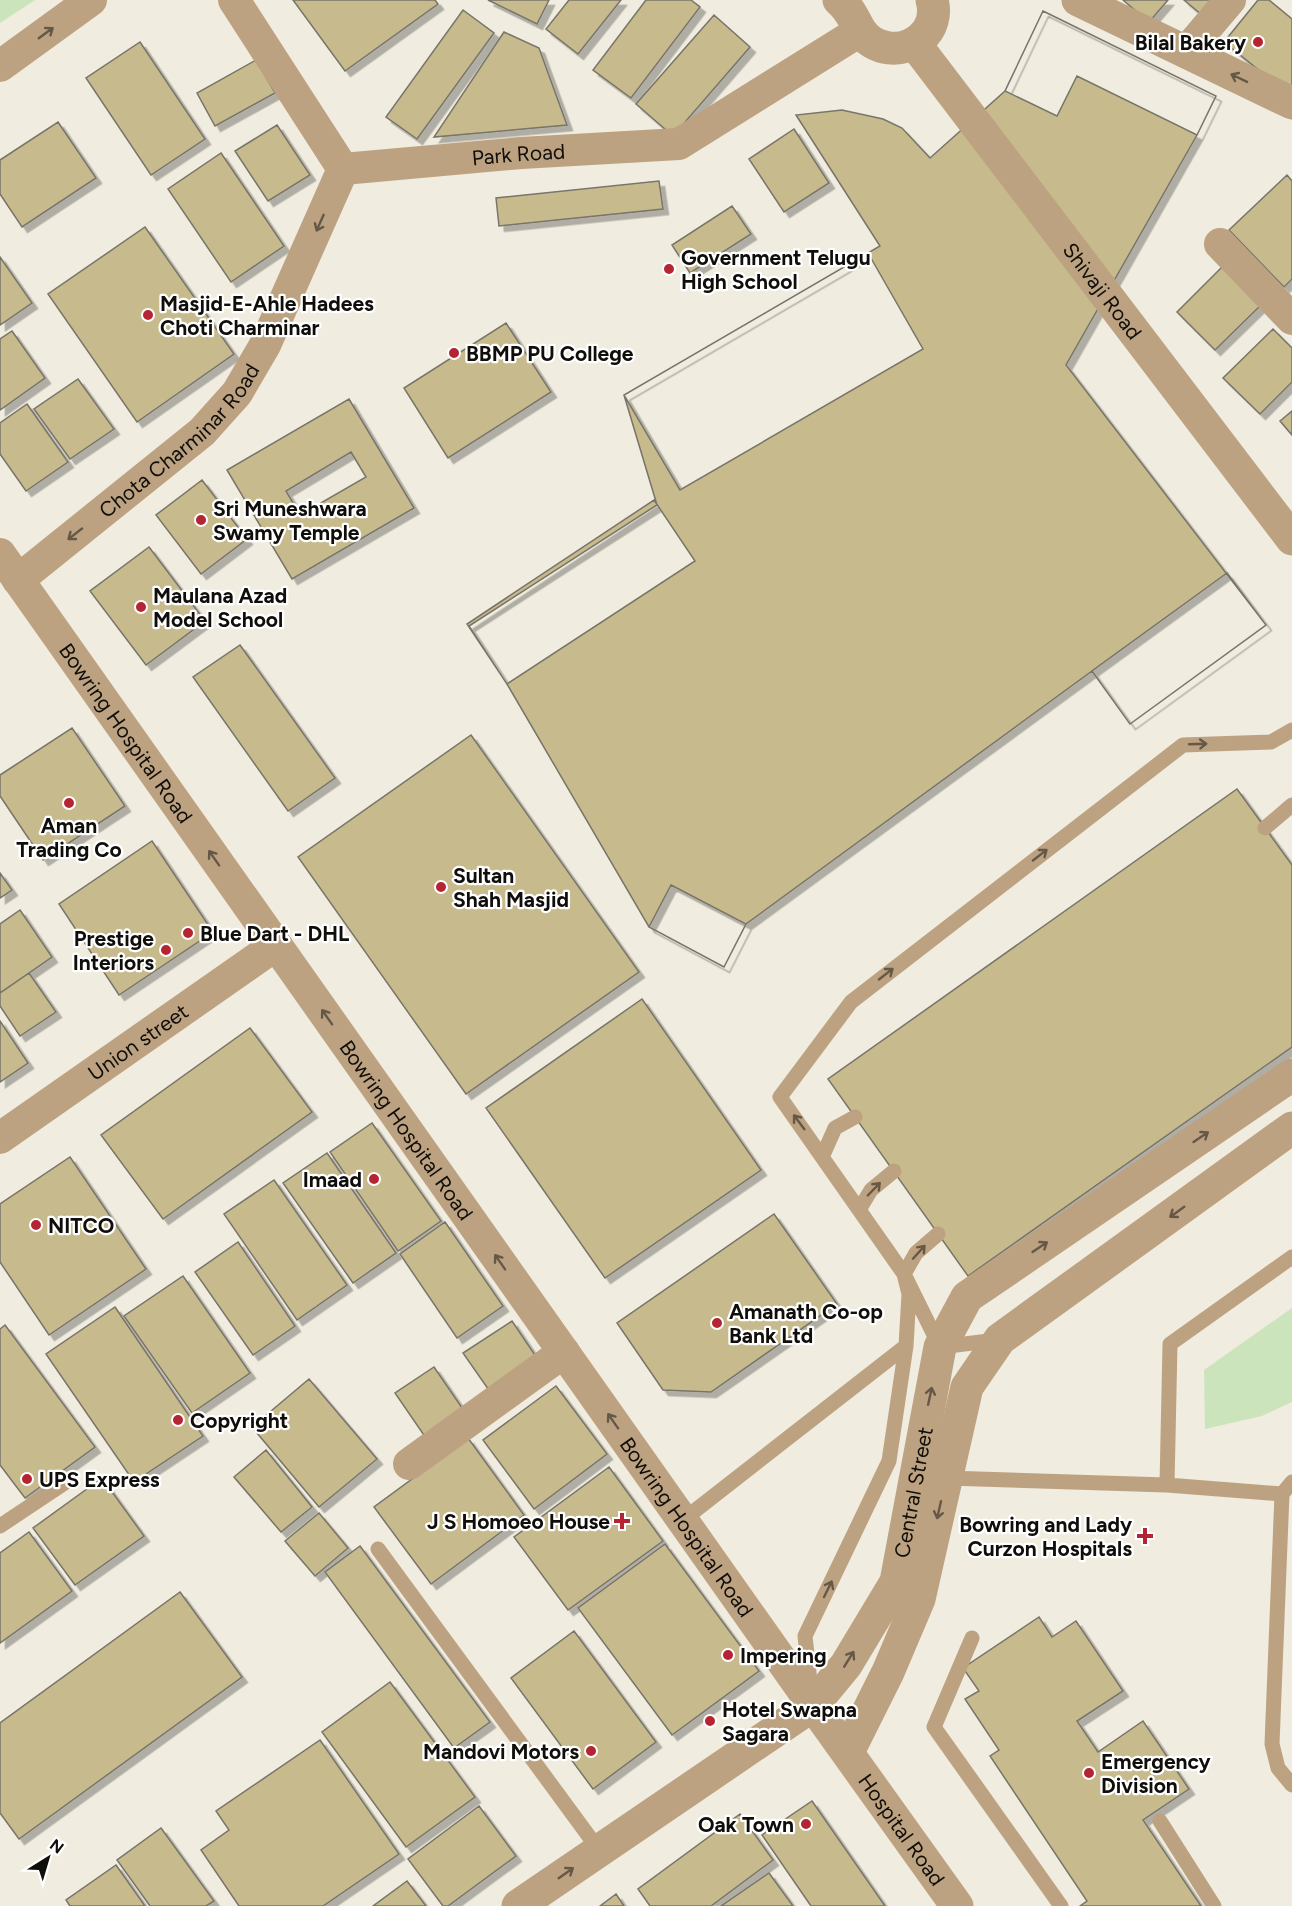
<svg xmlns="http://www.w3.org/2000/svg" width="1292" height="1906" font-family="Figtree,sans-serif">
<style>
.green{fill:#cce4bc}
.building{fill:#c7ba8d;stroke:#787469;stroke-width:1.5;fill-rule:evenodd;filter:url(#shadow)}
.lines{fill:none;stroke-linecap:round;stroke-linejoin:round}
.service{stroke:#bda281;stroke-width:15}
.minor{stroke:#bda281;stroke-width:32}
.tertiary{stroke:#bda281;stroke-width:33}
.oneway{stroke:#665846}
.poi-dot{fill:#b52433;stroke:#fff;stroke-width:2}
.labels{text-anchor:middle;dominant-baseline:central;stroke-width:4.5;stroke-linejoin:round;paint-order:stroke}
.poi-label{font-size:21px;font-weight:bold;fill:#100e0a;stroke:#fff;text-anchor:start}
.street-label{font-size:21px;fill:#100e0a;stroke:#fff}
</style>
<defs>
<filter id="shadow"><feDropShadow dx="5.5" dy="5.5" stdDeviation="0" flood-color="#0004"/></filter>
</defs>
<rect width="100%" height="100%" fill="#f0ece0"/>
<path class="green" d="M0,0h35l-35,23z
M1292,1308v94l-30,14 -57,13 -1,-59z"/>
<path class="building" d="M293,0h142l3,4 -93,67z
M488,0h61l-12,24z
M569,0h52l-43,54 -32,-25z
M646,0h45l9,7 -69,91 -38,-28z
M1123,0h45l-19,22z
M1184,0h40l-16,20z
M1258,0h11l23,19v78l-68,-55z
M463,10l31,23 -77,106 -31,-22z
M1043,11l173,85 -19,39 -131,230 200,260 -136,99 -38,-53 -346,253 -22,43 -75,-40 -142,-243 -38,-58 188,-121 -33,-110 256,-149 -84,-131 46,-5 41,9 19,9 28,30 75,-67z
M1043,11l173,85 -19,39 -120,-59 -20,40 -52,-25z
M714,15l36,32 -77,89 -37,-32z
M504,32l35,16 28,77 -133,12z
M140,42l65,97 -54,36 -65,-97z
M256,60l19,33 -60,33 -18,-33z
M58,122l38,56 -74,49 -22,-33v-34z
M277,125l33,50 -42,26 -33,-50z
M794,129l35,54 -45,29 -35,-53z
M221,153l63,93 -53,36 -63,-93z
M1287,175l5,6v98l-8,8 -55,-57z
M659,181l4,28 -164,17 -3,-28z
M732,206l19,28 -61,39 -18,-28z
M145,227l89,127 -97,68 -89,-128z
M868,253l55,96 -243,141 -56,-95z
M0,257l32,46 -32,22z
M1222,267l39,38 -46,45 -38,-38z
M506,323l45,69 -103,66 -44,-70z
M1273,329l19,19v34l-32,32 -37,-36z
M12,331l33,47 -45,32v-71z
M78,379l36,50 -44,30 -36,-50z
M349,399l65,109 -122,71 -65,-109zM351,452l15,25 -66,38 -14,-24z
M27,404l41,58 -42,29 -26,-37v-31z
M1292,411v24l-12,-14z
M202,480l45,59 -46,35 -45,-59z
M654,500l41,61 -188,123 -40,-60z
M149,547l56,74 -59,44 -56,-74z
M1227,573l39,52 -136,99 -38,-53z
M240,645l95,133 -47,33 -95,-134z
M72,728l53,78 -82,54 -43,-64v-21z
M471,735l168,237 -173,122 -168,-237z
M1237,789l55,76v182l-324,229 -140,-197z
M152,841l61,91 -94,63 -60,-91z
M0,873l12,17 -12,8z
M671,885l75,39 -22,43 -75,-40z
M20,910l32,47 -52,36v-69z
M29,973l27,39 -36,24 -20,-30v-13z
M642,999l119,171 -156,108 -119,-170z
M0,1021l28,42 -28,19z
M250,1028l62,84 -149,107 -62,-84z
M372,1123l69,98 -43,30 -68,-99z
M327,1153l69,100 -43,30 -70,-100z
M70,1157l76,112 -97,66 -49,-73v-58z
M274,1180l73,105 -50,35 -73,-106z
M774,1214l63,90 -126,88 -48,-2 -46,-67z
M445,1222l58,84 -46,32 -57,-84z
M238,1242l57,84 -42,29 -58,-83z
M183,1276l67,97 -58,40 -68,-97z
M115,1307l88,129 -69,46 -88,-128z
M512,1321l29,43 -48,32 -30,-43z
M5,1325l90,122 -70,51 -25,-33v-136z
M434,1367l35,51 -39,26 -35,-51z
M309,1379l68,80 -58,48 -67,-80z
M556,1386l51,68 -73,55 -51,-69z
M468,1438l56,77 -93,69 -57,-77z
M266,1450l46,57 -31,25 -47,-55z
M609,1467l54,74 -95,69 -54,-73z
M102,1478l42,58 -69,49 -42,-57z
M319,1513l29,35 -33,28 -30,-35z
M29,1532l43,59 -72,52v-90z
M665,1544l94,127 -87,64 -94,-127z
M360,1546l130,176 -36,26 -129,-176z
M180,1592l62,85 -223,162 -19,-26v-90z
M1039,1617l13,20 24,-16 47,70 -46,30 21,31 45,-31 46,68 -46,31 58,86h-121l7,-5 -97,-145 9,-6 -34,-51 14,-8 -16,-23z
M574,1631l82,111 -63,47 -82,-111z
M390,1682l85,115 -69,50 -84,-115z
M320,1740l79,114 -76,52h-84l-38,-56 28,-20 -13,-19z
M812,1801l73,105h-74l-49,-71z
M479,1806l37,50 -68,50h-5l-35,-47z
M740,1814l33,46 -62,46h-61l-12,-17z
M161,1828l53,73 -8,5h-56l-33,-46z
M116,1865l29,41h-75l-4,-6z
M769,1873l24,33h-72z
M407,1881l19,25h-53z
M616,1894l8,12h-24z"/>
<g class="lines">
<path class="service" d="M1265,828l27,-23
M823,1155l12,-27 20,-11
M859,1210l12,-20 23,-19
M997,1340l-57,7 -36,-73 -124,-177 71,-95 332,-257 88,-3 21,-12
M947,1478l220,7 115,9 10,-12
M1167,1485l3,-141 122,-87
M1282,1494l-10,250 6,24 14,17
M683,1520l223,-174
M0,1526l66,-44
M378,1549l221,301
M972,1638l-38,89 127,179
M811,1691l-6,-55 84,-175 17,-115 3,-52 -5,-20 12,-21 22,-19
M1160,1821l54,85"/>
<g class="minor">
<path d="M234,0l109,169"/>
<path d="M1186,52l44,-52"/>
<path d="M0,66l91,-66"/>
<path id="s1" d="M343,169l178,-16 158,-9 181,-113"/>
<path d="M1220,244l72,75"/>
<path id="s2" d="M0,554l813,1151"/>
<path id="s3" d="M18,580l184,-148 35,-39 28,-48 78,-176"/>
<path id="s4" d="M0,1138l276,-193"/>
<path d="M409,1464l155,-112"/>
</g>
<g class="tertiary">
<path d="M839,0c11,9 14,18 21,30 13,21 43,24 61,8 11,-9 15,-24 11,-38"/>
<path d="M1078,0l214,103"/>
<path id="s5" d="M915,44l377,495"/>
<path id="s6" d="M813,1705l144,201"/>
<path d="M848,1752l40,-80 31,-73 48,-212 33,-48 292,-211"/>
<path id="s7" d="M518,1906l295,-201 33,-40 50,-83 44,-235 27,-50 325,-222"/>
</g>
</g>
<defs><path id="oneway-shaft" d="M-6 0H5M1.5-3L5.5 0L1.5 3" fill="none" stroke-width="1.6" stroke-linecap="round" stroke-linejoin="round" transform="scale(1.5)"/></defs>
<g class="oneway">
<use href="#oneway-shaft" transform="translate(46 33) rotate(-36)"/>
<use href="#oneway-shaft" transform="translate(1239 78) rotate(-154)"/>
<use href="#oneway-shaft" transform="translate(320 223) rotate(114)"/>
<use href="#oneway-shaft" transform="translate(75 534) rotate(142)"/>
<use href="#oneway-shaft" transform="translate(1198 744) rotate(-2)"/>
<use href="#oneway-shaft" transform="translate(1040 855) rotate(-38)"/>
<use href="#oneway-shaft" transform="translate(214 858) rotate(-125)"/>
<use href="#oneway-shaft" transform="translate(886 974) rotate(-38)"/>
<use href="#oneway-shaft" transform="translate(327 1017) rotate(-125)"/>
<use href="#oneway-shaft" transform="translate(799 1122) rotate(-127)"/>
<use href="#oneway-shaft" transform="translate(1201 1137) rotate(-34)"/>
<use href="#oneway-shaft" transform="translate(874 1189) rotate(-46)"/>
<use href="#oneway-shaft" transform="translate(1177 1212) rotate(144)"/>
<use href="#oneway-shaft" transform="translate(1040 1247) rotate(-34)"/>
<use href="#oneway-shaft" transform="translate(919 1252) rotate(-48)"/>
<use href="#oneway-shaft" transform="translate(500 1262) rotate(-125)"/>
<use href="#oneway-shaft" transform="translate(930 1396) rotate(-78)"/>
<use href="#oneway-shaft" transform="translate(613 1421) rotate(-125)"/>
<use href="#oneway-shaft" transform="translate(939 1510) rotate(103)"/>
<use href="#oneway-shaft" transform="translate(828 1589) rotate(-64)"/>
<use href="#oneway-shaft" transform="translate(849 1659) rotate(-58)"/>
<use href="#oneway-shaft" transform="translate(566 1873) rotate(-35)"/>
</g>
<g class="poi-dot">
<circle cx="1258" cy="42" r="6"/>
<circle cx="669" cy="269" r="6"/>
<circle cx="148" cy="315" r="6"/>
<circle cx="454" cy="353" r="6"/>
<circle cx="201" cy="520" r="6"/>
<circle cx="141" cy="607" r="6"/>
<circle cx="69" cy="803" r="6"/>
<circle cx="441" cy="887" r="6"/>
<circle cx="188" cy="933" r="6"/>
<circle cx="166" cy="950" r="6"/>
<circle cx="374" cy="1179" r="6"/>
<circle cx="36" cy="1225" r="6"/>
<circle cx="717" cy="1323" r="6"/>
<circle cx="178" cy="1420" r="6"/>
<circle cx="27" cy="1479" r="6"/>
<path d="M619 1512h6v6h6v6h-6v6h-6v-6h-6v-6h6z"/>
<path d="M1142 1527h6v6h6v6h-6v6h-6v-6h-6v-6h6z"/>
<circle cx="728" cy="1655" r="6"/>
<circle cx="710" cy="1721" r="6"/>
<circle cx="591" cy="1751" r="6"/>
<circle cx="1089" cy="1773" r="6"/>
<circle cx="806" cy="1824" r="6"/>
</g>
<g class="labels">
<g class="poi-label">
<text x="1246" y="42" text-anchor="end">Bilal Bakery</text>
<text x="681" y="257">Government Telugu<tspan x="681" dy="24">High School</tspan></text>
<text x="160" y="303">Masjid-E-Ahle Hadees<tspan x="160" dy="24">Choti Charminar</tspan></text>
<text x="466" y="353">BBMP PU College</text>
<text x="213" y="508">Sri Muneshwara<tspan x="213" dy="24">Swamy Temple</tspan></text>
<text x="153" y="595">Maulana Azad<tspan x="153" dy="24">Model School</tspan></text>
<text x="69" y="825" text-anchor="middle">Aman<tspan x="69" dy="24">Trading Co</tspan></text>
<text x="453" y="875">Sultan<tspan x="453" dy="24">Shah Masjid</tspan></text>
<text x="200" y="933">Blue Dart - DHL</text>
<text x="154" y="938" text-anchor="end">Prestige<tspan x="154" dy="24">Interiors</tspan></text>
<text x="362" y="1179" text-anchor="end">Imaad</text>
<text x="48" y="1225">NITCO</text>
<text x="729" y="1311">Amanath Co-op<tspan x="729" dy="24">Bank Ltd</tspan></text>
<text x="190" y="1420">Copyright</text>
<text x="39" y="1479">UPS Express</text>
<text x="610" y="1521" text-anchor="end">J S Homoeo House</text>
<text x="1132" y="1524" text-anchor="end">Bowring and Lady<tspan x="1132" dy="24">Curzon Hospitals</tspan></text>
<text x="740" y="1655">Impering</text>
<text x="722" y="1709">Hotel Swapna<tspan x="722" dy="24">Sagara</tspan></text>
<text x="579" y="1751" text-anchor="end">Mandovi Motors</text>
<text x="1101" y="1761">Emergency<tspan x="1101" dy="24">Division</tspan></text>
<text x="794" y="1824" text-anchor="end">Oak Town</text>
</g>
<g class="street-label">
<text stroke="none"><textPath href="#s1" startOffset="176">Park Road</textPath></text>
<text stroke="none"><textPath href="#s5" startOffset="310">Shivaji Road</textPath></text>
<text stroke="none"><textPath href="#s3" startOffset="214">Chota Charminar Road</textPath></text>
<text stroke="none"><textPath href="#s2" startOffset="219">Bowring Hospital Road</textPath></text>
<text stroke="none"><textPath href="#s4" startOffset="168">Union street</textPath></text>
<text stroke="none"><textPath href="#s2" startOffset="705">Bowring Hospital Road</textPath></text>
<text stroke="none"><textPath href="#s7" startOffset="597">Central Street</textPath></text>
<text stroke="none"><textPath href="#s2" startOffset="1191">Bowring Hospital Road</textPath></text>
<text stroke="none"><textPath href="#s6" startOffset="153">Hospital Road</textPath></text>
</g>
</g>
<g transform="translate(48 1858) rotate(37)" stroke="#ffffff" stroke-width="4.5" paint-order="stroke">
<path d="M0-4.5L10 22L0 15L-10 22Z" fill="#100e0a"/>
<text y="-9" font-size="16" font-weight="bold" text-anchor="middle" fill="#100e0a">N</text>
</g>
</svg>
